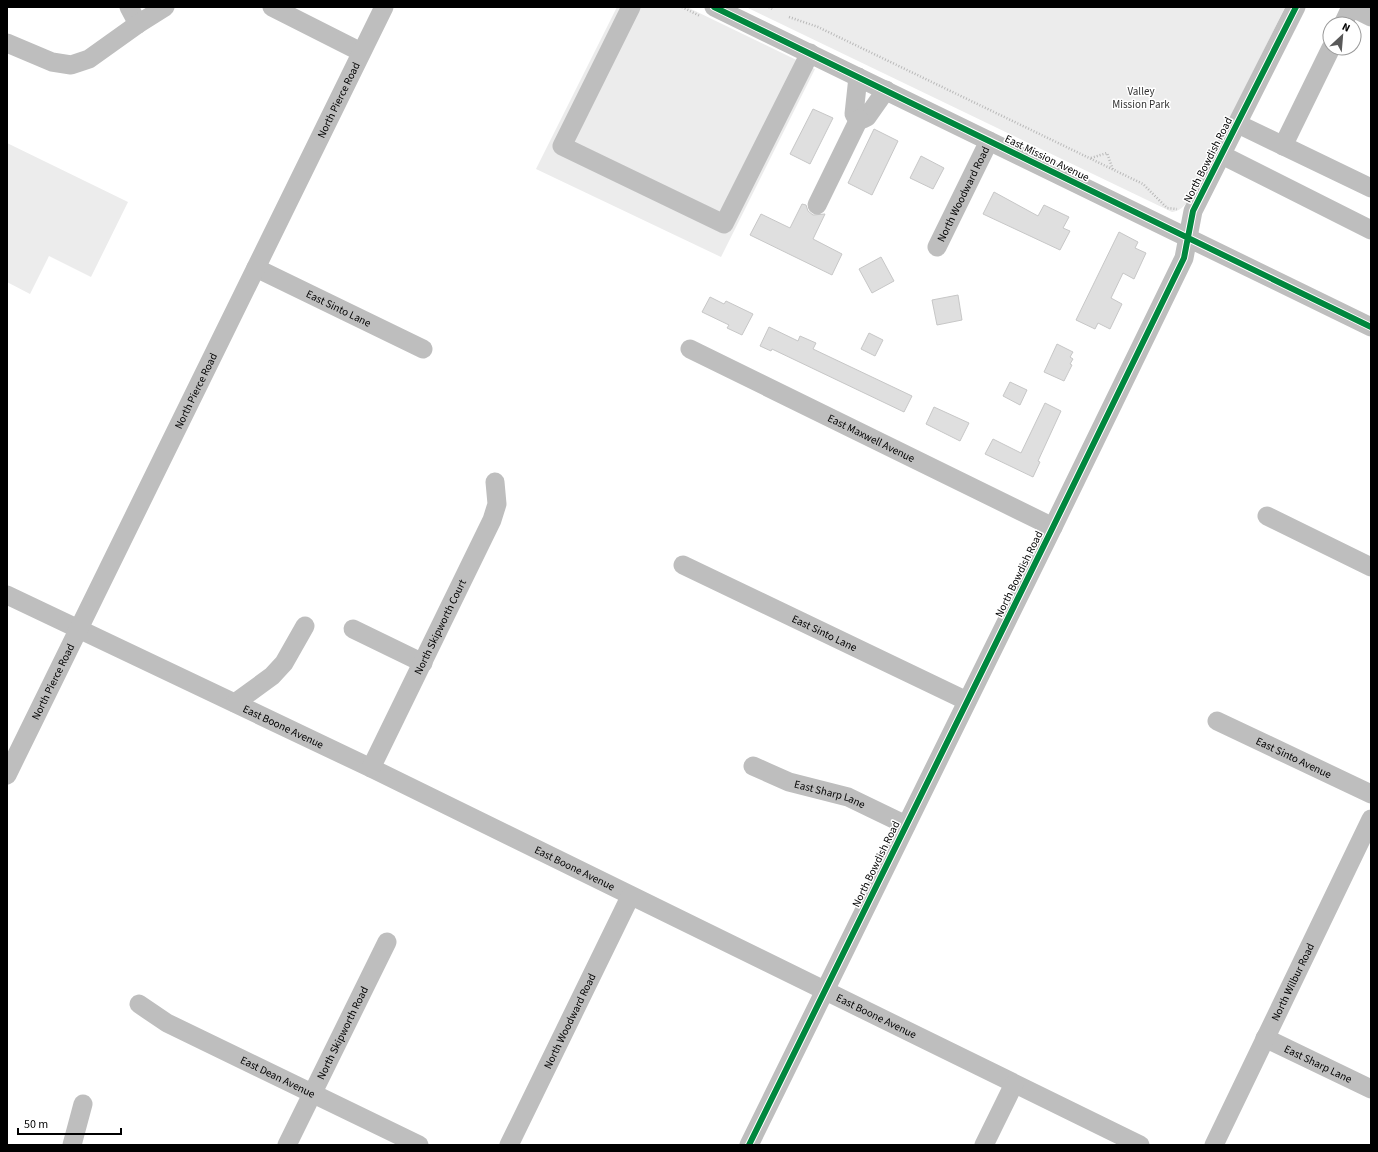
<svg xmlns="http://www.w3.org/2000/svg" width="1378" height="1152" font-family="'Source Sans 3',sans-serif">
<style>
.green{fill:#ececec}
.building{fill:#dfdfdf;stroke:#c7c7c7}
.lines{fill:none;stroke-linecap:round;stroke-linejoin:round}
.path{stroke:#b9b9b9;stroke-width:2.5;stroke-dasharray:1 2;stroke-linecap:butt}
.minor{stroke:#bebebe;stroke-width:19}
.cycleway-casing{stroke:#fff;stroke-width:8}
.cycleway{stroke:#00873e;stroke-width:6}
.labels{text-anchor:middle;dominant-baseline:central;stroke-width:3;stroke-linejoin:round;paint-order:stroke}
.park-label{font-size:11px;fill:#333;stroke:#fff}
.street-label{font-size:11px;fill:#000;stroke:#fff}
</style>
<rect width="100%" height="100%" fill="#fff"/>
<path class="green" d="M617,7h70l128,62 -94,188 -185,-88z
M746,7h539l-85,174c-7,11 -14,30 -28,31z
M7,143l121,59 -37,75 -42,-21 -19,38 -23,-12z"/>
<path class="building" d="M813,109l20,9 -23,46 -20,-10z
M874,129l24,12 -26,54 -24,-12z
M921,156l23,12 -11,21 -23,-11z
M994,192l44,24 6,-11 25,12 -6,11 7,3 -10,19 -77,-36z
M802,204l4,1 2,6 5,4 12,-1 -12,25 29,15 -10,21 -82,-40 11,-21 29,14z
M1119,232l19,10 -3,6 11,5 -12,26 -11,-6 -12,25 11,6 -12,25 -12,-6 -3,6 -19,-9z
M881,257l13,24 -22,12 -13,-24z
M958,295l4,25 -25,5 -5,-25z
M710,297l14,7 2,-3 27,13 -11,21 -15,-7 2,-3 -27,-13z
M769,327l29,14 2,-5 16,7 -3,6 99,47 -8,16 -132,-63 -1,2 -11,-5z
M869,333l14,7 -8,16 -14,-7z
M1057,344l16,8 -3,5 3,2 -3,5 2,1 -8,16 -20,-9z
M1010,382l17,8 -7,15 -17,-9z
M1045,403l16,8 -23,50 2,1 -7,15 -48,-23 8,-15 28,14z
M934,407l35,16 -9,18 -34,-17z"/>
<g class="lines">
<path class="path" d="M682,7l18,9
M769,7l3,2
M789,17l29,10 325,157 24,24 10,1
M1091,158l16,-5 6,17"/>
<g class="minor">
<path d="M129,7l9,17"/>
<path d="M272,7l89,45"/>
<path d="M631,7l-69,139 162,78 86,-171"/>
<path d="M714,7l657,320"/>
<path d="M1343,24l8,-17 20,10"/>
<path d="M7,43l45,19 19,3 18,-6 49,-35 27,-17"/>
<path d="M858,77l-4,37 2,3 7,2 4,-2 19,-27"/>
<path d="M1238,124l133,64"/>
<path d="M1283,146l48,-98"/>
<path d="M1222,155l149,75"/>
<path d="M817,205l42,-86"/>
<path id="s1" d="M937,247l52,-106"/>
<path id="s2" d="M256,268l167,81"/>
<path id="s3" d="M690,349l363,178"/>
<path d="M1267,516l104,51"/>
<path id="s4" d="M683,565l284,136"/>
<path id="s5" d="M7,595l364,173 769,377"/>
<path d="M353,629l70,34"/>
<path d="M235,703l37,-27 12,-13 21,-37"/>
<path id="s6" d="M1217,721l154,73"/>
<path id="s7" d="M753,766l36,16 59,15 58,28"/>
<path id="s8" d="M371,768l121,-248 5,-16 -2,-22"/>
<path id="s9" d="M7,775l377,-768"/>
<path id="s10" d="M139,1004l28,19 252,122"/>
<path id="s11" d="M1265,1038l106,51"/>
<path d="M72,1145l11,-41"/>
<path id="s12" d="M287,1145l100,-203"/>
<path id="s13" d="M509,1145l121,-248"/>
<path d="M749,1145l304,-618 131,-269 9,-47 103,-204"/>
<path d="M984,1145l30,-61"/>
<path id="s14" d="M1214,1145l157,-326"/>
</g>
<g class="cycleway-casing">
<path id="cycleway" d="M714,7l657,320
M749,1145l304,-618 131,-269 9,-47 103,-204"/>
</g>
<use href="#cycleway" class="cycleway"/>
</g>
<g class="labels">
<g class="park-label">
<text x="1141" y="91">Valley<tspan x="1141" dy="13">Mission Park</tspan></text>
</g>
<g class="street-label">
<text stroke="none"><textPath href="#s9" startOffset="752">North Pierce Road</textPath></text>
<text transform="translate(1047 158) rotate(26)">East Mission Avenue</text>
<text transform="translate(1208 160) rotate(-63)">North Bowdish Road</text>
<text stroke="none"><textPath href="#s1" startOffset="59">North Woodward Road</textPath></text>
<text stroke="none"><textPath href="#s2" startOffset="92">East Sinto Lane</textPath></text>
<text stroke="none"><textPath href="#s9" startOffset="428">North Pierce Road</textPath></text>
<text stroke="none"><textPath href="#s3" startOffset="202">East Maxwell Avenue</textPath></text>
<text transform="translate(1019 574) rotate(-64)">North Bowdish Road</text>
<text stroke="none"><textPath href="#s8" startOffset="157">North Skipworth Court</textPath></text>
<text stroke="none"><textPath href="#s4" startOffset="157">East Sinto Lane</textPath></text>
<text stroke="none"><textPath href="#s9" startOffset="104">North Pierce Road</textPath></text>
<text stroke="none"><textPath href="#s5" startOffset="306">East Boone Avenue</textPath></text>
<text stroke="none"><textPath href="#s6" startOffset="85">East Sinto Avenue</textPath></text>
<text stroke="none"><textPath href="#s7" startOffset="82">East Sharp Lane</textPath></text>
<text transform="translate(876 864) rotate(-64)">North Bowdish Road</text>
<text stroke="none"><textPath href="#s5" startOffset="630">East Boone Avenue</textPath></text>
<text stroke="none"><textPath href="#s14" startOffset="181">North Wilbur Road</textPath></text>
<text stroke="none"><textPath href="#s5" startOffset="966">East Boone Avenue</textPath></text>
<text stroke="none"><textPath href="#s13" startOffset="138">North Woodward Road</textPath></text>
<text stroke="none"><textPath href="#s12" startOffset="125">North Skipworth Road</textPath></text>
<text stroke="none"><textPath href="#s11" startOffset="59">East Sharp Lane</textPath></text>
<text stroke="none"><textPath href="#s10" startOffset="157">East Dean Avenue</textPath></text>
</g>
</g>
<rect width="1378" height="1152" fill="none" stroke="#000000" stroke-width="16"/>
<g transform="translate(1342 36) rotate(26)"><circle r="19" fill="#ffffff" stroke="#999999"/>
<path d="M0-3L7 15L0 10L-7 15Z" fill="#595959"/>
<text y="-6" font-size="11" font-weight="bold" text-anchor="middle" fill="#000000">N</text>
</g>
<path d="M18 1128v6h103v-6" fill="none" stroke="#000000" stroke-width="2"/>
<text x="24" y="1128" font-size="12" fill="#000000" stroke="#ffffff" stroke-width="3" paint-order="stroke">50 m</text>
</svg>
